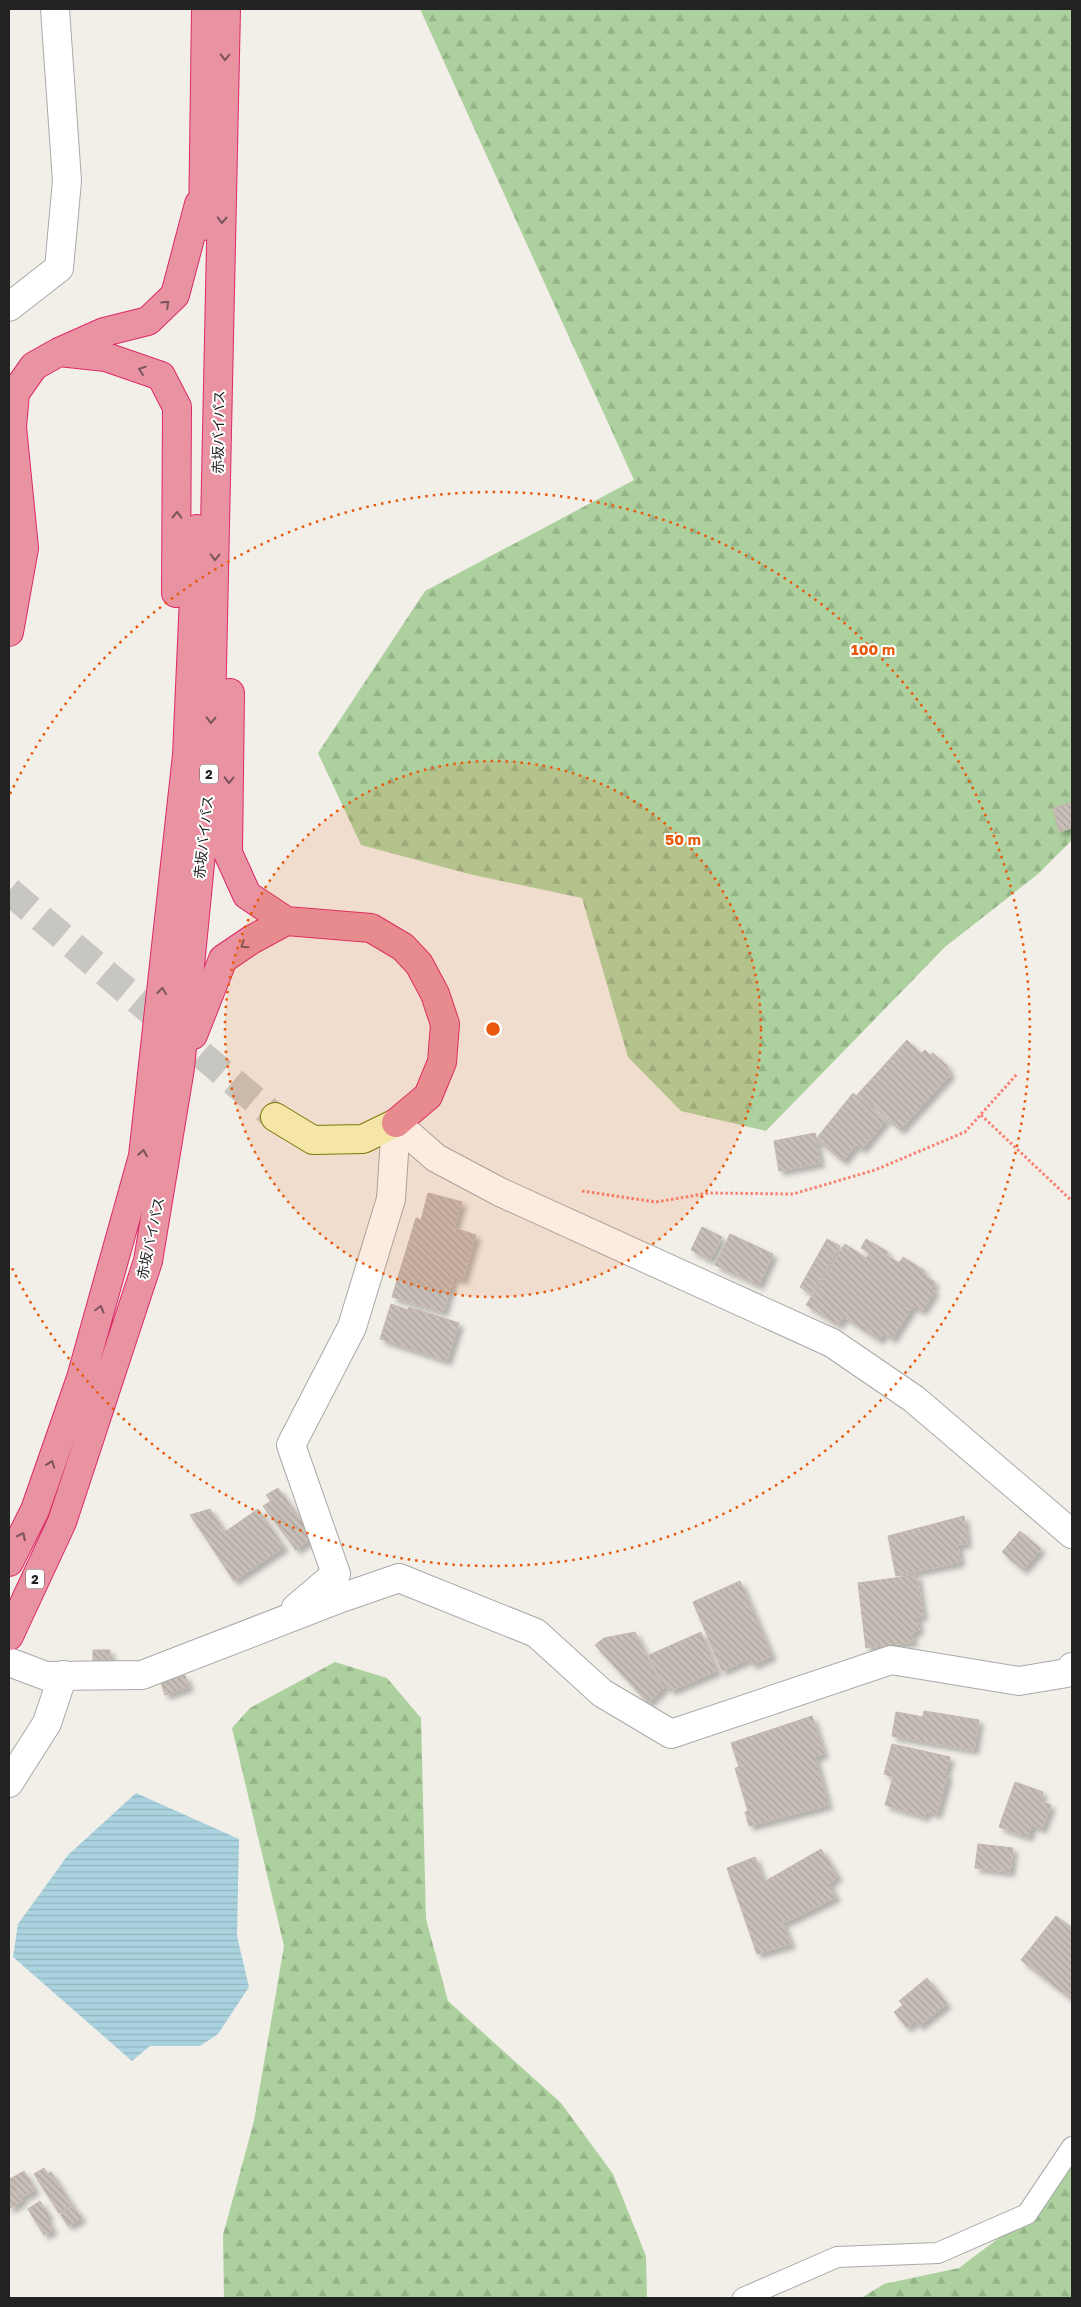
<svg xmlns="http://www.w3.org/2000/svg" width="1081" height="2307" font-family="'Golos Text','Noto Sans JP',sans-serif">
<style>
.forest{fill:url(#forest-firs)}
.water{fill:url(#water-rules)}
.building{fill:url(#building-back-hatch);stroke:#c4b6ab;filter:url(#shadow)}
.lines{fill:none;stroke-linecap:round;stroke-linejoin:round}
.secondary-tunnel{stroke:#c8c6c1;stroke-width:28;stroke-dasharray:28 14;stroke-linecap:butt}
.lane-casing{stroke:#a9a9a9;stroke-width:22}
.street-casing{stroke:#a9a9a9;stroke-width:30}
.secondary-casing{stroke:#707d05;stroke-width:30}
.highway-casing{stroke:#dc2a67;stroke-width:30}
.path{stroke:#fa8072;stroke-width:3;stroke-dasharray:2.5 2.5;stroke-linecap:butt}
.lane{stroke:#fff;stroke-width:20}
.street{stroke:#fff;stroke-width:28}
.secondary{stroke:#f7fabf;stroke-width:28}
.highway{stroke:#e892a2;stroke-width:28}
.oneway{stroke:#7b545c}
.ring{fill:none;stroke:#e8590c;stroke-width:2.5;stroke-dasharray:2.5 5}
.labels{text-anchor:middle;dominant-baseline:central;stroke-width:4;stroke-linejoin:round;paint-order:stroke}
.shield{fill:#fff;stroke:#646464;stroke-width:1}
.shield-label{font-size:12px;font-weight:bold;fill:#222}
.street-label{font-size:14px;fill:#222;stroke:#fff}
.centre{fill:#e8590c;stroke:#fff;stroke-width:2.5}
.ring-label{font-size:15px;text-anchor:middle;font-weight:bold;fill:#e8590c;stroke:#fff;stroke-width:4;stroke-linejoin:round;paint-order:stroke}
</style>
<defs>
<pattern id="forest-firs" width="22" height="20" patternUnits="userSpaceOnUse" patternTransform="scale(1.25)"><rect width="22" height="20" fill="#add19e"/><path d="M5 1l3.5 6h-7zM16 11l3.5 6h-7z" fill="#95b388"/></pattern>
<pattern id="water-rules" width="6" height="5" patternUnits="userSpaceOnUse" patternTransform="scale(1.25)"><rect width="6" height="5" fill="#aad3df"/><path d="M0 2.5h6" fill="none" stroke="#92b5bf"/></pattern>
<pattern id="building-back-hatch" width="6" height="6" patternUnits="userSpaceOnUse" patternTransform="scale(1.25)"><rect width="6" height="6" fill="#c7bfb8"/><path d="M-1 5l2 2M0 0l6 6M5-1l2 2" fill="none" stroke="#aba49e"/></pattern>
<filter id="shadow"><feDropShadow dx="4.5" dy="4.5" stdDeviation="2.5" flood-color="#0004"/></filter>
</defs>
<rect width="100%" height="100%" fill="#f2efe9"/>
<path class="forest" d="M420,9h652v831l-34,34 -93,73 -179,184 -85,-20 -53,-54 -46,-159 -113,-24 -108,-29 -43,-92 107,-162 209,-111z
M335,1662l52,16 34,40 5,201 22,82 113,102 52,71 33,82 1,42h-423l-1,-63 31,-114 30,-175 -52,-218 18,-20z
M1072,2154v144h-211l23,-14 75,-16 45,-34z"/>
<path class="water" d="M136,1793l103,46 -2,97 12,51 -31,47 -18,12h-50l-18,15 -119,-104 5,-33 50,-69z"/>
<path class="building" d="M1072,802v26l-13,4 -6,-24z
M907,1040l14,14 4,-4 5,5 3,-2 14,13 3,9 -50,55 -29,-26 -2,1 -12,-10z
M853,1093l33,27 -24,29 -6,-4 -13,16 -27,-22z
M815,1133l5,30 -41,8 -5,-30z
M428,1193l34,9 -8,26 22,7 -13,45 -9,-3 -11,35 -51,-15 24,-79 5,2z
M702,1227l20,10 -12,23 -19,-10z
M730,1234l43,20 -14,31 -44,-20z
M827,1239l13,7 -29,48 -11,-7z
M866,1239l22,13 -2,3 13,8 4,-6 22,14 -3,3 13,8 -4,7 4,2 -13,20 -9,-5 -21,33 -8,-6 -5,7 -35,-23 -6,8 -32,-20 39,-61 21,14 4,-5 -9,-5z
M391,1304l17,6 1,-3 50,16 -12,38 -67,-22z
M278,1488l35,49 -17,13 -33,-44 8,-5 -5,-6z
M210,1509l5,8 -16,11 -9,-13z
M258,1509l26,38 -50,34 -35,-53 16,-11 10,15z
M964,1516l3,28h-9l2,18 -64,14 -8,-40z
M1020,1531l21,18 -18,21 -21,-18z
M917,1575l6,41 -6,1 2,14 -7,1 1,10 -47,6 -8,-65z
M740,1581l32,75 -20,9 -3,-6 -27,12 -29,-69z
M635,1632l28,57 -15,14 -53,-58 9,-7z
M701,1632l16,39 -47,20 -2,-6 -5,2 -14,-32z
M93,1650h17v10l-17,1z
M185,1675l4,12 -24,8 -4,-12z
M924,1711l55,9 -5,30 -82,-14 4,-24 27,5z
M812,1716l12,38 -9,3 13,48 -79,21 -4,-14 3,-1 -13,-43 4,-1 -8,-24z
M892,1744l58,13 -5,17 3,1 -11,39 -11,-3 -1,6 -40,-12 8,-28 -9,-3z
M1015,1782l28,10 -3,9 11,4 -9,24 -10,-4 -4,12 -29,-10z
M978,1844l35,4 -3,24 -35,-4z
M821,1849l17,27 -9,8 7,13 -50,25 -4,-1 9,23 -34,10 -30,-86 28,-11 9,25z
M1056,1916l16,12v72l-51,-40z
M927,1978l20,26 -28,22 -4,-5 -8,7 -13,-16 9,-7 -4,-4z
M44,2168l4,6 3,-2 21,33 -13,8 -25,-39z
M24,2171l11,19 -14,8 -11,-19z
M9,2178l13,23 -13,8z
M40,2201l9,15 -3,1 7,13 -9,5 -16,-26z
M73,2206l9,12 -14,8 -7,-11z"/>
<g class="lines">
<path class="secondary-tunnel" d="M9,891l266,226"/>
<g class="lane-casing">
<path id="lane" d="M743,2298l94,-41 101,-4 89,-39 45,-67"/>
</g>
<g class="street-casing">
<path id="street" d="M9,307l50,-39 8,-87 -12,-172
M396,1123l40,35 64,34 332,151 82,56 158,135
M296,1608l40,-34 -45,-129 61,-118 39,-128 5,-76
M9,1662l37,14 96,-1 199,-77 58,-20 137,55 66,60 69,41 220,-74 128,21 48,-8 5,-6
M9,1783l38,-60 16,-48"/>
</g>
<g class="secondary-casing">
<path id="secondary" d="M275,1117l38,23 50,-1 33,-16"/>
</g>
<g class="highway-casing">
<path id="highway" d="M203,226l3,-217
M59,352l47,5 55,19 16,31 -1,186
M9,632l15,-84 -12,-121 3,-34 19,-27 25,-14 45,-20 44,-11 27,-26 24,-91
M230,693l-2,160 19,42 39,26 85,7 32,19 16,17 16,30 10,30 -3,38 -14,34 -32,27
M193,1035l30,-76 28,-19 35,-19
M9,1562l26,-52 46,-132 62,-222 44,-401 10,-226
M9,1636l53,-114 86,-261 32,-193 30,-307 16,-752"/>
</g>
<path class="path" d="M981,1115l91,86
M582,1191l74,11 53,-9 84,1 82,-24 90,-38 53,-59"/>
<use href="#lane" class="lane"/>
<use href="#street" class="street"/>
<use href="#secondary" class="secondary"/>
<use href="#highway" class="highway"/>
</g>
<defs><path id="oneway-chevron" d="M-2-3.5L2.5 0L-2 3.5" fill="none" stroke-width="1.6" stroke-linecap="round" stroke-linejoin="round" transform="scale(1.25)"/></defs>
<g class="oneway">
<use href="#oneway-chevron" transform="translate(225 57) rotate(91)"/>
<use href="#oneway-chevron" transform="translate(222 220) rotate(91)"/>
<use href="#oneway-chevron" transform="translate(166 304) rotate(-43)"/>
<use href="#oneway-chevron" transform="translate(142 370) rotate(-161)"/>
<use href="#oneway-chevron" transform="translate(177 515) rotate(-89)"/>
<use href="#oneway-chevron" transform="translate(215 557) rotate(91)"/>
<use href="#oneway-chevron" transform="translate(211 720) rotate(91)"/>
<use href="#oneway-chevron" transform="translate(229 780) rotate(91)"/>
<use href="#oneway-chevron" transform="translate(244 945) rotate(146)"/>
<use href="#oneway-chevron" transform="translate(162 991) rotate(-83)"/>
<use href="#oneway-chevron" transform="translate(143 1153) rotate(-81)"/>
<use href="#oneway-chevron" transform="translate(100 1309) rotate(-75)"/>
<use href="#oneway-chevron" transform="translate(51 1464) rotate(-71)"/>
<use href="#oneway-chevron" transform="translate(22 1536) rotate(-63)"/>
</g>
<circle cx="493" cy="1029" r="268" fill="#e8590c" fill-opacity=".12"/>
<g class="ring">
<circle cx="493" cy="1029" r="268"/>
<path d="M10 794A537 537 0 1 1 10 1264"/>
</g>
<g class="labels">
<g class="shield">
<rect x="200" y="764.5" width="18" height="19" rx="4"/>
<rect x="26" y="1569.5" width="18" height="19" rx="4"/>
</g>
<g class="shield-label">
<text x="209" y="774">2</text>
<text x="35" y="1579">2</text>
</g>
<g class="street-label">
<text transform="translate(218 432) rotate(-89)">赤坂バイパス</text>
<text transform="translate(203 837) rotate(-84)">赤坂バイパス</text>
<text transform="translate(150 1238) rotate(-78)">赤坂バイパス</text>
</g>
</g>
<circle cx="493" cy="1029" r="8" class="centre"/>
<g class="ring-label">
<text x="873" y="655">100 m</text>
<text x="683" y="845">50 m</text>
</g>
<rect width="1081" height="2307" fill="none" stroke="#222222" stroke-width="20"/>
</svg>
